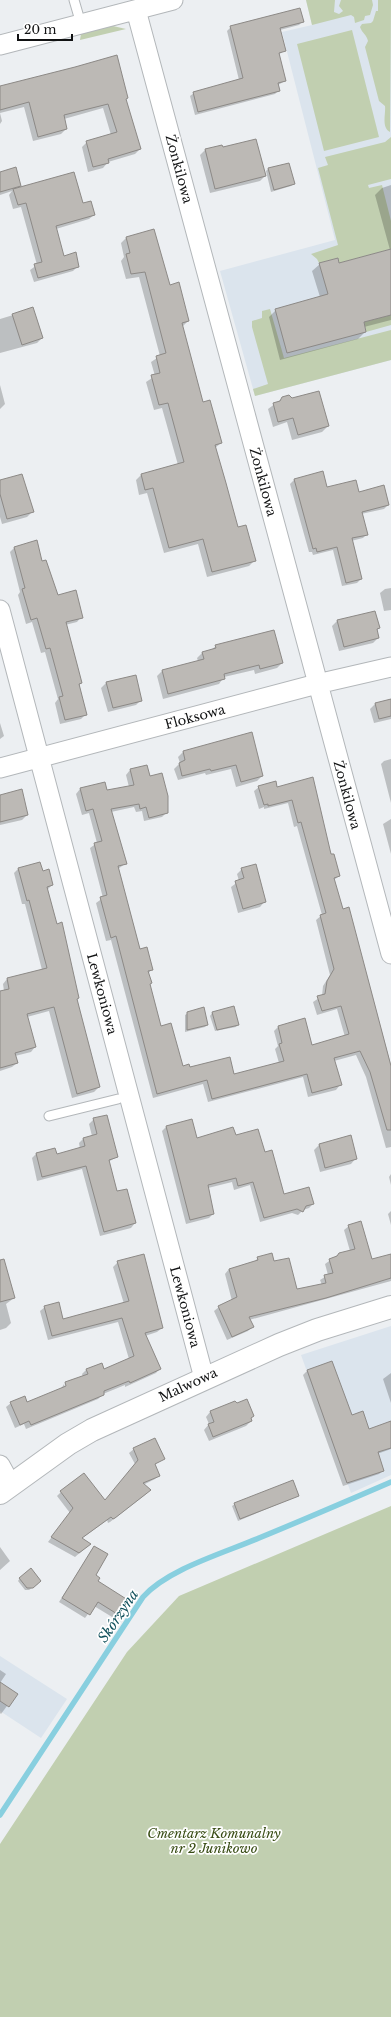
<svg xmlns="http://www.w3.org/2000/svg" width="391" height="2017" font-family="'Libre Baskerville',serif">
<style>
.built{fill:#dbe4ed}
.green{fill:#c1cfb0}
.shadow{fill:#0003}
.lines{fill:none;stroke-linecap:round;stroke-linejoin:round}
.stream{stroke:#88cfdf;stroke-width:5.5}
.building{fill:#bcb9b5;stroke:#8c8986}
.service-casing{stroke:#b3b7ba;stroke-width:11}
.minor-casing{stroke:#b3b7ba;stroke-width:21}
.tertiary-casing{stroke:#b3b7ba;stroke-width:24}
.service{stroke:#fff;stroke-width:9}
.minor{stroke:#fff;stroke-width:19}
.tertiary{stroke:#fff;stroke-width:22}
.labels{text-anchor:middle;dominant-baseline:central;stroke-width:3.5;stroke-linejoin:round;paint-order:stroke}
.street-label{font-size:13px;fill:#111213;stroke:#fff}
.park-label{font-size:13px;font-style:italic;fill:#384c14;stroke:#fff}
.water-label{font-size:14px;font-style:italic;fill:#12515c;stroke:#fff}
</style>
<rect width="100%" height="100%" fill="#eceff2"/>
<path class="built" d="M306,0h85v360l-136,36 -35,-125 115,-31 -53,-208 30,-7z
M391,1326v149l-40,18 -50,-138z
M0,1656l67,43 -26,39 -41,-27z"/>
<path class="green" d="M306,0h29l-1,12 5,2 4,-3 -4,-5 2,-6h31l1,5 -3,10 -5,1 -1,4 -9,3 -1,-6 -3,-2 -39,10z
M378,0h13l-1,132c-9,-5 -4,-18 -5,-26l-6,-5 -14,-54 3,-6c-1,-6 -6,-8 -8,-14l2,-3 9,-1 2,-2 3,-10h2z
M113,26l13,3 -46,11 1,-6z
M352,30l27,107 -55,14 -27,-107z
M391,137v42l-23,6 1,3 13,-3 9,36v28l-52,14 -1,-5 -19,5 -2,-4 -6,-5 27,-9 -20,-77 10,-3 -3,-8 60,-15z
M270,309l14,49 107,-28v30l-136,36 -2,-7 15,-5 -16,-57v-6l10,-3v-7z
M391,315v10l-25,7 -2,-10z
M391,1506v511h-391v-173l127,-192 52,-56z"/>
<path class="shadow" d="M303,21l-4,4 -19,5 5,20 -7,5 7,26 -7,4 1,5 -4,4 -80,21 -5,-19 4,-3 45,-13 -12,-49 4,-4z
M0,87l125,13 15,49 -5,5 -27,8 -5,6 -15,4 -6,-25 5,-5 24,-7 -8,-27 -39,11 2,10 -5,5 -28,7 -9,-34 -24,6 2,8 -2,3z
M222,148l43,28 -5,5 -50,12 -10,-38 5,-5z
M288,164l6,20 -3,2 -20,6 -5,-21 2,-2z
M0,173l20,13 -3,3 65,15 12,11 -5,4 -33,10 7,28 15,9 -5,5 -39,11 -4,-12 7,-5 -16,-58 -8,2 -4,-14 3,-4 -12,4z
M391,185v135l-27,7 1,5 -7,7 -78,21 -11,-43 7,-7 44,-13 -8,-26 8,-7h19l51,-14 -15,-55 7,-7z
M154,230l15,56 19,35 -6,6 20,76 19,40 -6,5 22,80 17,33 -5,5 -42,11 -9,-33 -34,9 -17,-60 -8,2 -3,-15 5,-5 37,-10 -16,-57 -8,2 -8,-28 9,-6 -4,-14 9,-6 -21,-79 -13,2 -5,-18 3,-4 -3,-14 5,-5z
M33,309l9,29 -5,5 -37,10v-34z
M0,385l5,19 -5,5z
M283,398l45,28 -6,6 -30,8 -5,-18 -14,5 -5,-18z
M294,480l32,9 32,4 30,12 -4,4 -23,5 6,20 -4,4 -12,3 10,38 -4,4 -15,3 -9,-36 -20,5 -1,-3h-3l-19,-68z
M0,481l32,31 -5,5 -25,7 -2,-7z
M14,548l28,14 16,34 23,21 -4,5 -12,3 16,58 -2,3 7,28 -5,5 -21,5 -5,-21 3,-4 -13,-47 -4,1 -9,-31 -6,2 -8,-29 2,-3 -10,-40z
M391,588v22l-7,1 -4,-18 5,-4z
M375,612l4,16 -3,3 2,7 -5,5 -34,8 -7,-25 5,-5z
M216,646l66,17 -5,5 -22,6 -1,-4 -30,7 -5,7 -56,15 -6,-23 5,-5 36,-10 -1,-3 5,-5 9,-3z
M106,683l35,17 -5,5 -28,7 -7,-24z
M391,699v20l-17,4 -4,-14 5,-5z
M0,723l4,13 -4,3z
M251,733l11,43 -5,5 -21,6 -5,-18 -25,6 -1,-2 -27,7 -4,-11 6,-6 -2,-6 5,-5z
M391,759v44l-10,-39 3,-3z
M146,766l3,11 18,35 -5,5 -18,4 -2,-10 -6,1 -2,-5 -23,5 15,51 -8,6 22,81 12,19 -4,5 1,10 12,43 21,40 51,8 46,-12 -4,-14 3,-3 -4,-15 4,-4 26,-7 7,26 34,-9 -8,-28 -20,6 -4,-13 9,-6 1,-10 7,-11 -14,-55 6,-5 -25,-89 -3,1 -6,-24 -24,6v-2l-5,2 -5,-18 5,-4 18,1 36,-9 17,77 9,20 -5,4 8,30 6,-2 43,157v82l-5,1 -20,-71 -10,-22 -22,6 6,24 -4,5 -28,7 -5,-20 -95,25 -5,-18 -50,14 -42,-158 -5,1 -10,-38 7,-5 -13,-50 7,-5 -8,-30 -7,2 -6,-21 4,-5 24,-6 2,8 23,-4 -3,-12 4,-5z
M0,796l27,19 -5,5 -22,5z
M391,819v35l-8,-30z
M18,869l24,3 10,13 -5,5 52,197 -5,5 -22,6 -23,-87 -22,6 8,30 -4,5 -16,4 2,7 -5,4 -12,4v-79l4,-1 -1,-7 4,-5 35,-9 -17,-66h-3l-8,-31z
M242,869l23,32 -5,6 -22,6 -7,-26 8,-6 -2,-7z
M234,1008l4,16 -2,3 -21,4 -5,-15 2,-3z
M188,1013l19,12 -2,2 -20,5v-17z
M94,1119l23,38 -9,5 9,30 18,31 -4,5 -31,8 -18,-67 -45,12 -5,-23 4,-4 20,1 24,-6 -1,-6 4,-4 9,-3 -3,-12z
M191,1120l5,19 39,-3 29,18 19,41 30,9 -4,4 -6,2 -5,5 -6,-2 -32,9 -10,-37 -16,5 -2,-8 -24,6 5,26 -4,4 -23,6 -24,-93 4,-4z
M319,1145l37,13 -5,6 -31,8 -6,-22z
M391,1174v11l-2,-8z
M391,1211v14l-3,-11z
M349,1226l23,34 19,-5v26l-142,39 3,7 -4,4 -21,9 -13,-29 5,-4 13,-6 -7,-27 4,-5 24,-6 5,-5 16,5 23,27 25,-5 -2,-5 8,-5 -3,-11 14,-10 11,-3 -6,-21z
M118,1262l44,66 -5,4 -12,4 15,32 -4,5 -31,14v-2l-22,9 -5,5 -72,30 -2,-5 -9,4 -9,-21 5,-4h16l34,-14 3,-5 2,7v-7h-2l19,-7 -1,-3 4,-4 15,-6 3,7 25,-12 -11,-37 -70,18 -8,-29 5,-4 17,13 62,-16 -11,-37z
M0,1267l14,31 -8,6 5,19 -5,5 -6,2z
M332,1362l19,55 18,13 22,-8v27l-14,5 6,17 -4,3 -36,12 -40,-111 4,-4z
M391,1373v30l-8,-24z
M235,1402l16,19 -5,5 -37,15 -5,-11 5,-6 -3,-7 4,-5z
M134,1449l29,10 -9,6 5,10 -4,4 -12,6 3,9 -36,28 -2,1 -1,-3 -26,19 9,5 -15,13 -27,-15 22,-29 -13,-17 4,-4 44,9 30,-37 -6,-11z
M298,1496l-60,25 -6,-15 3,-2z
M0,1547l10,14 -10,9z
M94,1547v29l2,6 25,34 -4,4 -23,-14 -9,12 -26,-16z
M20,1578l18,6 -9,6h-4l-7,-9z
M0,1670l6,4 -6,9 16,11 -15,20 -1,-1z"/>
<g class="lines">
<path class="stream" d="M0,1815l143,-218c25,-28 81,-44 116,-59 44,-18 88,-37 132,-56"/>
</g>
<path class="building" d="M300,8l4,14 -24,6 6,23 -7,2 7,28 -8,2 2,8 -82,21 -5,-20 50,-14 -13,-52z
M117,55l11,43 -2,1 15,50 -33,10 1,4 -16,4 -7,-26 31,-9 -9,-28 -44,11 3,14 -29,8 -9,-35 -29,8v-24l75,-19z
M256,139l10,37 -51,13 -10,-40 17,-4 1,2z
M289,163l6,21 -21,6 -6,-22z
M16,167l5,19 -21,6v-20z
M74,172l9,31 8,-2 4,14 -39,11 8,30 12,-4 3,15 -41,11 -4,-14 8,-2 -16,-59 -8,2 -5,-16z
M154,229l16,56 9,-3 10,39 -7,2 21,79 7,-2 12,43 -7,2 11,38 12,44 8,-2 10,36 -44,11 -9,-33 -34,9 -16,-60 -8,2 -4,-16 43,-12 -16,-59 -9,2 -8,-30 9,-2 -4,-17 10,-3 -21,-81 -14,2 -5,-20 4,-1 -4,-16z
M391,249v66l-27,7 2,10 -79,21 -12,-44 53,-15 -9,-31 19,-5 1,5z
M33,307l10,31 -21,7 -10,-31z
M319,391l10,35 -31,9 -5,-17 -15,4 -5,-19 7,-2 2,-4 7,-2 3,3z
M323,471l4,16 29,-7 3,12 25,-7 5,20 -27,7 6,23 -16,3 10,41 -16,4 -9,-36 -20,5 -1,-4 -3,1 -19,-70z
M22,474l12,38 -27,7 -7,-25v-14z
M37,540l5,21 4,-1 12,35 18,-5 7,28 -17,4 16,61 -3,1 8,31 -22,5 -6,-23 4,-1 -13,-48 -4,1 -9,-31 -6,2 -9,-31 3,-1 -11,-41z
M375,611l5,17 -3,1 2,9 -35,9 -7,-27z
M274,630l9,33 -23,6 -1,-4 -35,9 1,5 -57,15 -6,-24 42,-11 -2,-7 14,-4 -1,-3z
M136,675l6,26 -29,7 -7,-26z
M391,699v17l-12,3 -4,-16z
M252,732l11,44 -22,6 -5,-17 -25,6 -1,-2 -28,7 -3,-13 6,-3 -2,-9z
M147,765l3,11 12,-3 6,23v17l-19,5 -3,-11 -6,2 -1,-5 -28,5 16,55 -9,2 22,83 7,-2 6,23 -5,1 4,12 -2,1 11,42 10,-3 12,43 6,-2 1,3 40,-10 4,17 50,-13 -5,-17 3,-1 -4,-17 27,-8 7,27 37,-11 -8,-28 -19,5 -5,-15 8,-2 2,-13 7,-12 -14,-54 6,-2 -25,-91 -3,1 -6,-23 -24,6v-2l-4,1 -6,-19 18,-5 1,6 36,-10 18,77h3l6,22 -6,2 9,31 6,-2 42,159v64h-4l-17,-58 -10,-21 -26,7 8,27 -30,8 -5,-19 -95,25 -5,-19 -50,14 -41,-158 -5,2 -11,-41 7,-2 -13,-52 8,-2 -9,-32 -7,2 -6,-23 25,-6 2,8 27,-5 -4,-16z
M22,789l6,26 -28,7v-27z
M40,862l3,9 6,-2 4,16 -6,2 10,37 5,-2 17,76 -2,1 23,88 -23,7 -23,-87 -27,7 9,33 -21,6 3,10 -18,5v-77l9,-2 -2,-11 40,-10 -18,-68 -2,1 -9,-33z
M256,864l10,38 -23,7 -8,-28 9,-3 -3,-10z
M234,1006l5,19 -22,5 -5,-18z
M204,1007l4,18 -21,5v-18z
M107,1115l11,42 -9,3 8,31 10,-2 9,34 -32,9 -18,-66 -44,11 -6,-24 19,-5 2,6 28,-8 -2,-8 14,-4 -4,-16z
M192,1119l5,19 36,-11 3,8 22,-6 7,23 7,-2 12,44 25,-7 5,17 -8,2 -3,6 -6,-3 -33,9 -11,-36 -15,4 -2,-8 -28,7 6,29 -24,6 -24,-94z
M351,1135l6,24 -32,9 -6,-24z
M361,1221l11,38 19,-5v24l-65,20 -77,19 5,10 -22,10 -14,-31 19,-9 -8,-28 29,-9 -1,-3 15,-4 2,8 15,-3 8,31 29,-6 -2,-8 9,-2 -4,-14 8,-3 2,-3 16,-4 -7,-24z
M144,1254l19,74 -18,5 16,36 -31,14 -1,-2 -25,10v4l-73,30 -2,-4 -9,4 -10,-23 15,-6 2,6 39,-16 -1,-4 23,-8 -2,-5 16,-6 2,6 30,-13 -12,-38 -70,18 -8,-30 15,-4 4,17 66,-18 -12,-40z
M4,1259l11,39 -15,4v-42z
M332,1361l20,54 11,-4 6,18 22,-8v27l-13,4 6,19 -37,12 -40,-113z
M247,1399l7,17 -3,2 1,3 -39,16 -5,-13 6,-2 -4,-11 25,-10 2,2z
M155,1438l10,21 -10,5 5,12 -17,7 8,7 -36,28 -2,1 -2,-2 -29,21 9,6 -12,9 -28,-16 22,-29 -13,-17 24,-18 21,27 33,-40 -5,-12z
M293,1480l6,16 -59,23 -6,-16z
M94,1546l14,8 -12,21 4,3 -2,3 33,21 -9,15 -24,-15 -8,13 -28,-17z
M31,1568l10,13 -8,7h-6l-8,-10z
M0,1682l18,12 -9,13 -9,-6z"/>
<g class="lines">
<g class="service-casing">
<path id="service" d="M74,0l7,24
M49,1116l69,-17"/>
</g>
<g class="minor-casing">
<path id="minor" d="M136,10l255,944
M0,45l173,-45
M0,610l204,768
M0,768l317,-84 74,-17
M0,1465l11,20"/>
</g>
<g class="tertiary-casing">
<path id="tertiary" d="M0,1493l68,-49 24,-14 187,-85 38,-15 74,-23"/>
</g>
<use href="#service" class="service"/>
<use href="#minor" class="minor"/>
<use href="#tertiary" class="tertiary"/>
</g>
<g class="labels">
<g class="street-label">
<text transform="translate(179 169) rotate(75)">Żonkilowa</text>
<text transform="translate(263 482) rotate(75)">Żonkilowa</text>
<text transform="translate(195 717) rotate(-15)">Floksowa</text>
<text transform="translate(347 795) rotate(75)">Żonkilowa</text>
<text transform="translate(102 994) rotate(75)">Lewkoniowa</text>
<text transform="translate(185 1307) rotate(75)">Lewkoniowa</text>
<text transform="translate(188 1385) rotate(-25)">Malwowa</text>
</g>
<g class="park-label">
<text x="214" y="1833">Cmentarz Komunalny<tspan x="214" dy="15">nr 2 Junikowo</tspan></text>
</g>
<g class="water-label">
<text transform="translate(118 1616) rotate(-56)">Skórzyna</text>
</g>
</g>
<path d="M18 34v6h54v-6" fill="none" stroke="#111213" stroke-width="2"/>
<text x="24" y="34" font-size="12" fill="#111213" stroke="#ffffff" stroke-width="3" paint-order="stroke">20 m</text>
</svg>
